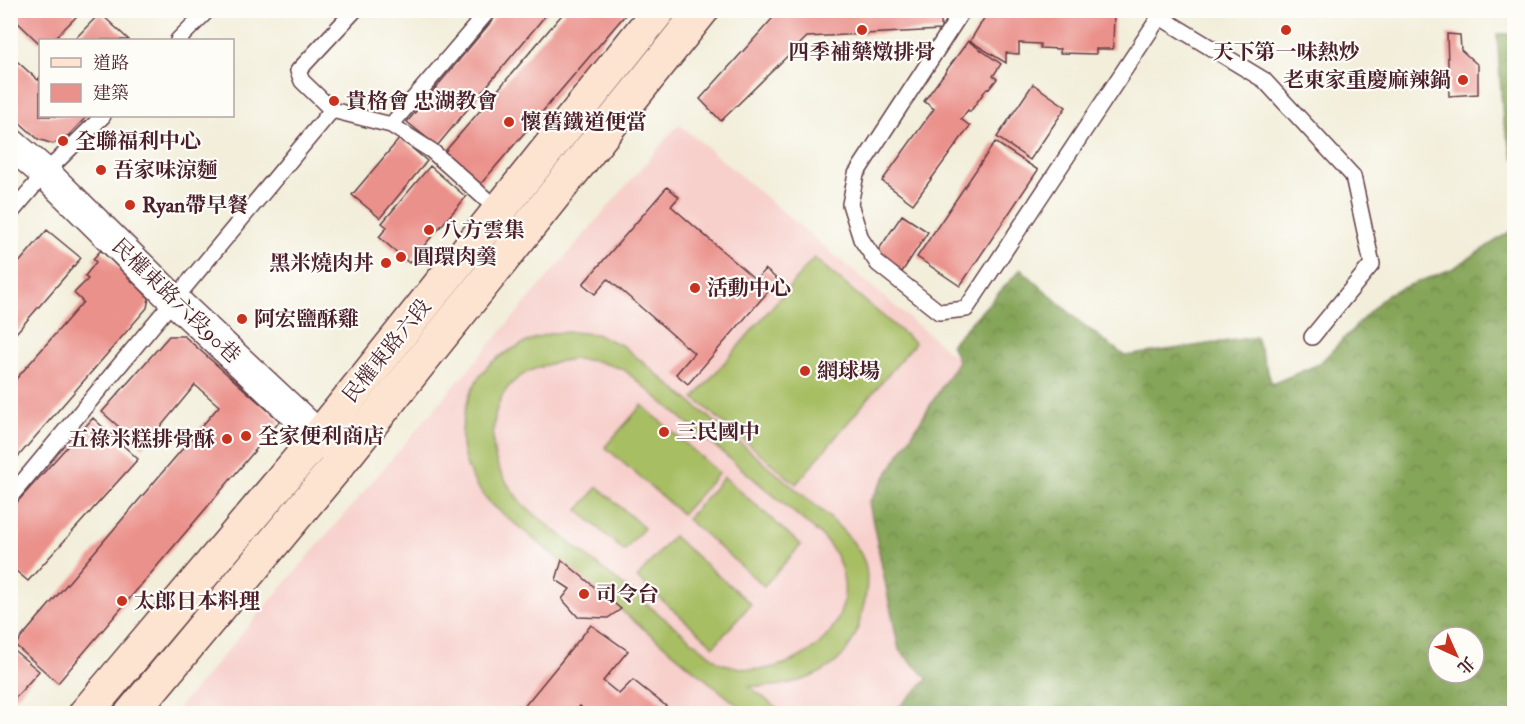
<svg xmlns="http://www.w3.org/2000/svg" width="1525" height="724" font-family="'IM FELL Double Pica','Noto Serif TC',serif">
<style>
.built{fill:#f7d0cc}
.forest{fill:url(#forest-crowns);stroke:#686242;stroke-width:1.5;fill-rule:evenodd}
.pitch{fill:#a7be63;stroke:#786e47;stroke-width:1.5;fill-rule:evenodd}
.building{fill:#eb918b}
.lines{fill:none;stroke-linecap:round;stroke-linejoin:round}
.lane-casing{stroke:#633e45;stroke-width:18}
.street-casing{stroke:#633e45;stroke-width:33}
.secondary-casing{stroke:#633e45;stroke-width:36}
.lane{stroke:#fff;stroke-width:15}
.street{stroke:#fff;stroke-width:30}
.secondary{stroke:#fde4d1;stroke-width:33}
.poi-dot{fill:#c8321e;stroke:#fdfcf7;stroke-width:2}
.labels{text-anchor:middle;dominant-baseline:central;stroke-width:4.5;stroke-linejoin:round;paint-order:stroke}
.poi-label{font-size:21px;font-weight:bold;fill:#4a1f2b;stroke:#fdfcf7;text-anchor:start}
.street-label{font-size:21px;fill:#4a1f2b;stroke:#fdfcf7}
</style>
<defs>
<pattern id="forest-crowns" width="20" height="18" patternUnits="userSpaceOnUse" patternTransform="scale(1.5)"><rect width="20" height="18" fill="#85a559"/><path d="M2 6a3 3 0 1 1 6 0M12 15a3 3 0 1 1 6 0" fill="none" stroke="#6f864a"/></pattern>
</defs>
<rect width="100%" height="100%" fill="#fdfcf7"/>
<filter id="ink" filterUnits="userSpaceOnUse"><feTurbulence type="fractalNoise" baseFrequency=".0167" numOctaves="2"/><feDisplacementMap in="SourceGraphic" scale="12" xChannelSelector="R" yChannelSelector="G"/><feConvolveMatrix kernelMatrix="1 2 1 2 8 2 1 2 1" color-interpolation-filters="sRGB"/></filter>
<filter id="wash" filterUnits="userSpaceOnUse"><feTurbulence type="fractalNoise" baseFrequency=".008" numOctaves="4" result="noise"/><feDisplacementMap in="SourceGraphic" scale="24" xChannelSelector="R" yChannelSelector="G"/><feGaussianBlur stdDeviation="1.35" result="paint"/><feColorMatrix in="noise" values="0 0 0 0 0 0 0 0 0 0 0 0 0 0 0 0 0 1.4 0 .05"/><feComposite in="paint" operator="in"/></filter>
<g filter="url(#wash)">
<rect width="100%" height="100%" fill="#f2eeda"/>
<path class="built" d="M679,124l280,236 -89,143 58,176 -35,34 -720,1z"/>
<path class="forest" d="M1497,34h17v125l-11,-38z
M1514,229v484h-621l35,-34 -29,-29 -30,-147 89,-142 -7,-17 70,-75 59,53 45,34 131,-19 16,47 47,-20 68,-70 67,-26zM1438,637h36v36h-36z"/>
<path class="pitch" d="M814,258l101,85 -119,141 -102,-86z
M571,332l25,2 27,12 205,170c14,14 34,31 38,52 2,13 0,28 -3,41 -3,10 -5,22 -10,31 -18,37 -67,49 -104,46l29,23 -3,4h-28l-256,-209c-10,-12 -19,-23 -24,-38 -12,-31 -2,-76 21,-100 11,-12 45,-28 60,-32 8,-2 16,-1 23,-2zM573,359l23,2 27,8 200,168c5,7 12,14 15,23 23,54 -19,100 -73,109 -15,2 -30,-2 -45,-6l-197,-158c-24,-30 -35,-48 -28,-88 7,-41 41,-52 78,-58z
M642,405l77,68 -37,41 -77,-67z
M724,477l77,68 -37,41 -77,-67z
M598,487l46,41 -20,23 -46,-41z
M673,536l78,68 -37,42 -77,-68z"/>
<g id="blocks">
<path class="building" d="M10,10h61l6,6 -24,24h-13v4l-30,-29z
M501,10h49l-113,136 -30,-24z
M566,10h57l2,5 -146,171 -37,-31z
M780,10h161v20l-134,7 -86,84 -21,-22z
M989,10l125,2 -1,37h-17v5l-36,-1v-4l-20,-1v-4l-21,-1v11l-13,-1v10l-36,-22z
M100,13l29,27h-55z
M1447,34l13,1 1,15 17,15v29l-29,2z
M968,41l33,23 -8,12 4,3 -8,10 -2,-1 -17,24 -2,-2 -7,9 9,7 -57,78 -31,-23 52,-72 -10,-8z
M10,55l28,25 2,-3v39h47l-18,19 -16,9 -15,-5 -28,-25z
M1033,84l33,23 -36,53 -33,-23z
M400,138l27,23 -47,57 -28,-23z
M995,142l43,28 -78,116 -43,-29z
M430,166l36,31 -57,66 -30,-26 8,-10 -5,-4z
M667,187l12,10 -8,9 85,74 9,-11 13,11 -90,104 -12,-10 18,-21 -86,-74 -13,15 -12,-10z
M902,215l26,17 -26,40 -27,-17z
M47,230l34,28 -71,82v-67z
M101,250l48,48 -2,10 -137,158v-80l73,-84 -9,-9 14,-14 -3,-3 11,-14 -3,-3z
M169,336h15l96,85 -222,262 -43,-38 204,-239 -24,-21 -52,63 -41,-36z
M93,418l45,41 -110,122 -18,-15v-56z
M562,560l59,49 -13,9 -30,-1 -16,-18 8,-10 -14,-9z
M591,625l37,26 -25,30 16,13 14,-14 43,34h-69l-3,-3 -2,3h-14l-8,-8 -6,8h-56z
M10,647l29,24 -29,33z"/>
</g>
</g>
<g filter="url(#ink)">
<use href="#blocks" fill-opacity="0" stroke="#633e45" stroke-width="1.5"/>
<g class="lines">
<g class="lane-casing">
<path id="lane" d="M963,10l-107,164 -6,30 11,35 17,25 61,48 27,-3 198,-299
M1160,17l104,63 89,96 19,88 -60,73
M178,40l30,-30
M332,110l-30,-29 -4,-10 57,-61
M391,125l41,26 67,60
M10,214l35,-41 58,-57
M10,497l322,-387 59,15 98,-115"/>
</g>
<g class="street-casing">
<path id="street" d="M10,143l35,30 129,127 163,153"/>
</g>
<g class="secondary-casing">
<path id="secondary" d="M85,714l234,-278 340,-426
M131,714l207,-249 364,-455"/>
</g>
<use href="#lane" class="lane"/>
<use href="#street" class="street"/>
<use href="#secondary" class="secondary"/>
</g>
</g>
<g class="poi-dot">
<circle cx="862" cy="30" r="6"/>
<circle cx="1286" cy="30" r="6"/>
<circle cx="1463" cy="80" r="6"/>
<circle cx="334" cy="101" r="6"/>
<circle cx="509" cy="122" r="6"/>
<circle cx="63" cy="141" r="6"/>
<circle cx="101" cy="170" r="6"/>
<circle cx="130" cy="205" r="6"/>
<circle cx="429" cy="230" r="6"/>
<circle cx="401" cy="257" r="6"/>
<circle cx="386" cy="263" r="6"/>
<circle cx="695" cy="288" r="6"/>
<circle cx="242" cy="319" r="6"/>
<circle cx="805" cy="371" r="6"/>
<circle cx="664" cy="432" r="6"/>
<circle cx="246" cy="436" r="6"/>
<circle cx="227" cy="439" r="6"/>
<circle cx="584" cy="594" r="6"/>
<circle cx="122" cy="601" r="6"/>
</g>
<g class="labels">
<g class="poi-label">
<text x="862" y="52" text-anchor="middle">四季補藥燉排骨</text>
<text x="1286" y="52" text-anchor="middle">天下第一味熱炒</text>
<text x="1451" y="80" text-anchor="end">老東家重慶麻辣鍋</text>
<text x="346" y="101">貴格會 忠湖教會</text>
<text x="521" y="122">懷舊鐵道便當</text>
<text x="75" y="141">全聯福利中心</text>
<text x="113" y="170">吾家味涼麵</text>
<text x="142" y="205">Ryan帶早餐</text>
<text x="441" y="230">八方雲集</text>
<text x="413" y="257">圓環肉羹</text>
<text x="374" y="263" text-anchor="end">黑米燒肉丼</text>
<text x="707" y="288">活動中心</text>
<text x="254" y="319">阿宏鹽酥雞</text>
<text x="817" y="371">網球場</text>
<text x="676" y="432">三民國中</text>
<text x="258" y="436">全家便利商店</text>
<text x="215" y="439" text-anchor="end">五祿米糕排骨酥</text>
<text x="596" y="594">司令台</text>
<text x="134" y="601">太郎日本料理</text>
</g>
<g class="street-label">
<text transform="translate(176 301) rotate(44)">民權東路六段90巷</text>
<text transform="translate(387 351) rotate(-51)">民權東路六段</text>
</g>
</g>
<rect width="1525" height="724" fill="none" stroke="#fdfcf7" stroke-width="36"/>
<rect x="39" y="39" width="195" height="78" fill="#fdfcf7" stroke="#b5a4a5" stroke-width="1.5"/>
<rect x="51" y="58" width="30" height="9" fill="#fde4d1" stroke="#b5a4a5" stroke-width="1.5"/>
<text x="93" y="69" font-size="18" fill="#4a1f2b">道路</text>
<rect x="51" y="84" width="30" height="18" fill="#eb918b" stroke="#b5a4a5" stroke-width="1.5"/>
<text x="93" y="99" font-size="18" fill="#4a1f2b">建築</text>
<g transform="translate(1456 655) rotate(135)"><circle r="28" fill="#fdfcf7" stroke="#b5a4a5" stroke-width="1.5"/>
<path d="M0-4.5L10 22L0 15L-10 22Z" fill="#c8321e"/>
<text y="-9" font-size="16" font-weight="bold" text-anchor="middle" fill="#4a1f2b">北</text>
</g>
</svg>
